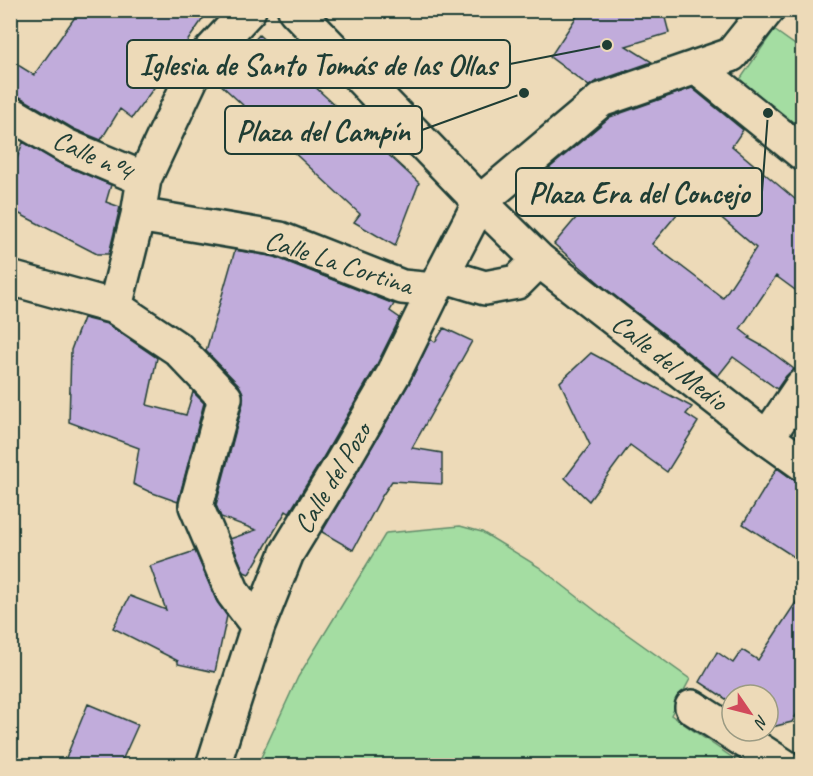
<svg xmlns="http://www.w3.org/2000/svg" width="813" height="776" font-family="Caveat,sans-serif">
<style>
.green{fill:#a4dda2;stroke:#628d6b;stroke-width:1.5}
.building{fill:#c1acdb;stroke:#1f3d34;stroke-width:1.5;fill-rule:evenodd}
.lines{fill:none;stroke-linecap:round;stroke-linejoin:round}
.minor-casing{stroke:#1f3d34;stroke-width:38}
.minor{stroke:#eddab8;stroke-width:33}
.labels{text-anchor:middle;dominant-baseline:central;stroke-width:6;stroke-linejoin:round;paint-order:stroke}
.street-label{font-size:28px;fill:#1f3d34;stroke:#eddab8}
.leader{fill:none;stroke:#1f3d34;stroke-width:2}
.callout-dot{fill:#1f3d34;stroke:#eddab8;stroke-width:2}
.callout{fill:#eddab8;stroke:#1f3d34;stroke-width:2}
.callout-label{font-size:30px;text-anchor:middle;font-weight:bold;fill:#1f3d34}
</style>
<rect width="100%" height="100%" fill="#eddab8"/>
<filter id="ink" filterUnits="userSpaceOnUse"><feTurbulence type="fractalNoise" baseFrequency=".0167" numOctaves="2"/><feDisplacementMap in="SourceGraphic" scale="12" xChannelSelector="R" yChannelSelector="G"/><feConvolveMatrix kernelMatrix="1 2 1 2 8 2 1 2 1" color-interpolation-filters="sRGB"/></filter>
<g filter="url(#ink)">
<path class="green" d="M774,30l28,20v73l-3,5 -62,-44z
M460,526l22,6 57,35 71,55 80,57 -19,36 72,50 -486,1 41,-89 88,-144z"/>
<path class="building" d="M80,10h129l-27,39 -2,-2 -11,20 -37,51 -12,-9 -19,31 -27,-11 -54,-32 -10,-3v-34l24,15z
M581,10h82l6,23 -43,13 26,16 -57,20 -6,4 -39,-29z
M259,35l160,148 -24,63 -41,-24 6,-8 -142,-132z
M692,88l51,42 -11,16 70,59v90l-26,-19 -36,53 10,8 -2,1 18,10 28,21 -8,7 -9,13 -44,-32 -15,19 -113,-88 -51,-44 22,-26 -36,-42 70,-59zM694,194l62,54 -33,50 -71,-54z
M23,142l36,21 52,22 -5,17 14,5 -11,47h-12l-87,-45v-31z
M235,250l40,7 119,47 -4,7 10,7 -23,46 -56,97 -32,52 -3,-2 -37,63 -5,-2 -14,-33 26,-9 -35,-13 -5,-12 27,-102v-9l-4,-9 -33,-34z
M83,318l24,6 50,34 -10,47 39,10 7,-23 11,11 -26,99 -28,-10 -17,-8 6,-36 -70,-26 2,-72z
M444,328l28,13 -60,107 30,5v31l-50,-3 -10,15 -29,54 -31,-18 88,-150 21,-43 4,3z
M591,353l101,54 -6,7 12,8 -31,50 -37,-27 -41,56 -24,-23 25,-33 -30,-63z
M777,468l14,10 11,3v81l-59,-38z
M195,551l21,49 11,16 -12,56 -37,-8v-3l-65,-33 17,-32 36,14 -16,-44z
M802,593v113l-10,16 -24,6v-33h-36v8l-32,-21 17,-30 16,11 9,-13 16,10z
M88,704l50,21 -18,40h-57z"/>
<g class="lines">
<g class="minor-casing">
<path id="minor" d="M295,10l185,192 59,58 228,178 35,25
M696,67l106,86
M10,113l56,33 78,33
M138,215l142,24 122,48 32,3
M442,275l43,13 32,-6 22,-22
M10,278l105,29 63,42 47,49 -29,108 37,87 25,33
M115,307l23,-92 6,-36 53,-113 52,-56
M767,438l35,-52
M692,707l92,59
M213,766l45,-140 29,-73 50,-82 57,-98 48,-98 38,-73 121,-102 130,-45 36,-45"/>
</g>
<use href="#minor" class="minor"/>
</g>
</g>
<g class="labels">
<g class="street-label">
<text transform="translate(93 155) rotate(25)">Calle nº4</text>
<text transform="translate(339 262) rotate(18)">Calle La Cortina</text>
<text transform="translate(670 362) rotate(38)">Calle del Medio</text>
<text transform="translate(332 478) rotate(-59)">Calle del Pozo</text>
</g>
</g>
<path class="leader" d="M607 45L510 64M524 93L422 130M768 113L762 192"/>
<g class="callout-dot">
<circle cx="607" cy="45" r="6"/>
<circle cx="524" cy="93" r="6"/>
<circle cx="768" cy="113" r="6"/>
</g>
<g class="callout">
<rect x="127" y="40" width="383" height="48" rx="6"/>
<rect x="225" y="106" width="197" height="48" rx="6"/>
<rect x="516" y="168" width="246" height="48" rx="6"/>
</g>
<g class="callout-label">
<text x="318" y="75">Iglesia de Santo Tomás de las Ollas</text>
<text x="323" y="141">Plaza del Campín</text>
<text x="639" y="203">Plaza Era del Concejo</text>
</g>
<rect width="813" height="776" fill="none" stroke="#eddab8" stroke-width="36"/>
<rect x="18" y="18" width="777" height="740" fill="none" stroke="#1f3d34" stroke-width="2" filter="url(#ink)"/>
<g transform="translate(750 713) rotate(125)"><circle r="28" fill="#eddab8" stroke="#9b9b83" stroke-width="1.5"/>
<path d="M0-4.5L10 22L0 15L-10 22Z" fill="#d1495b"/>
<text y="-9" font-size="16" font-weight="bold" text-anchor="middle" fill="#1f3d34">N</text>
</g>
</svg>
